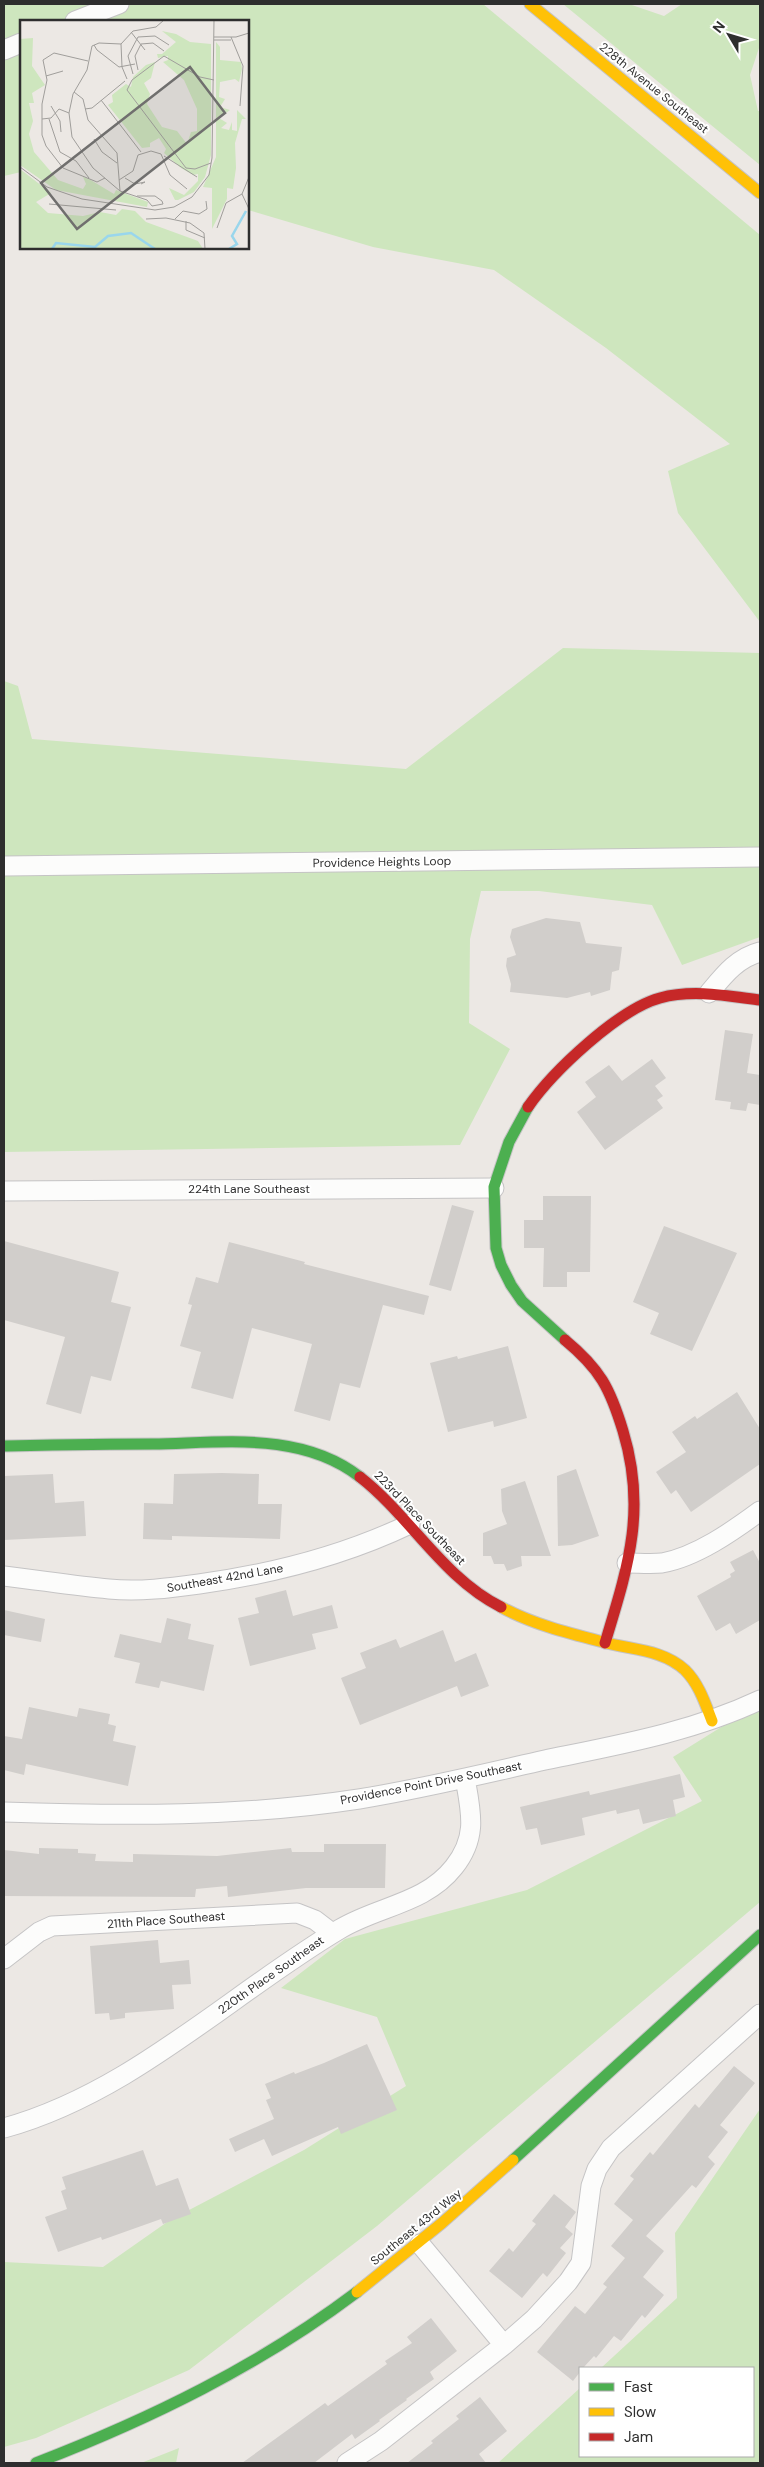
<svg xmlns="http://www.w3.org/2000/svg" width="764" height="2467" font-family="'DM Sans',sans-serif">
<style>
.green{fill:#cee6be}
.building{fill:#d1cecb}
.lines{fill:none;stroke-linecap:round;stroke-linejoin:round}
.street-casing{stroke:#c5c4c5;stroke-width:21}
.fast-casing{stroke:#c5c4c5;stroke-width:13}
.slow-casing{stroke:#c5c4c5;stroke-width:13}
.jam-casing{stroke:#c5c4c5;stroke-width:13}
.street{stroke:#fcfcfb;stroke-width:19}
.fast{stroke:#4caf50;stroke-width:11}
.slow{stroke:#ffc107;stroke-width:11}
.jam{stroke:#c62828;stroke-width:11}
.labels{text-anchor:middle;dominant-baseline:central;stroke-width:4;stroke-linejoin:round;paint-order:stroke}
.street-label{font-size:12px;fill:#2e2e2e;stroke:#fff}
.inset-river{fill:none;stroke:#99d6ec;stroke-width:2.5}
.inset-road{fill:none;stroke:#a09e9b;stroke-width:1}
.view{fill:#706f6e;fill-opacity:0.15;stroke:#706f6e;stroke-width:2.5}
.inset-edge{fill:none;stroke:#2e2e2e;stroke-width:2.5}
</style>
<rect width="100%" height="100%" fill="#ece8e4"/>
<path class="green" d="M4,4h479l277,231v387l-82,-109 -10,-42 62,-27 -124,-96 -112,-78 -121,-23 -125,-37v-189h-227v151l-17,4z
M563,4h66l35,12 18,-12h78v41l-10,30 8,36h2v54z
M563,648l197,5v284l-78,28 -30,-60 -113,-14h-58l-11,48 -1,84 41,26 -50,96 -456,7v-471l14,5 14,53 374,30z
M760,1703v199l-383,324 -188,144 -153,68 -32,9v-185l99,5 67,-47 134,-70 102,-64 -29,-69 -96,-29 64,-49 182,-49 175,-89 -29,-44z
M760,2109v354h-262l82,-75v68h173v-88h-152l76,-70 -2,-65z
M179,2448l-3,15h-35z"/>
<path class="building" d="M546,918l34,4 6,21 36,4 -3,23 -7,2 -2,18 -19,6 -1,-4 -23,6 -57,-6 1,-8 -5,-18 1,-8 9,-3 -6,-18 2,-8z
M725,1030l28,4 -6,39 13,2v30l-12,-2 -2,8 -16,-2 1,-7 -16,-2z
M652,1059l14,19 -11,8 8,10 -6,4 6,8 -58,42 -28,-38 19,-15 -11,-15 24,-17 13,16z
M543,1196h48l-1,76h-23v15h-24l1,-39h-20v-28h19z
M452,1205l22,6 -23,80 -22,-6z
M664,1226l73,27 -45,98 -42,-17 9,-21 -26,-11z
M4,1241l115,31 -8,30 20,5 -20,74 -20,-5 -10,38 -35,-10 19,-67 -61,-17z
M229,1242l76,20 -1,2 125,32 -5,19 -41,-10 -23,83 -20,-5 -10,38 -36,-10 18,-67 -60,-16 -19,71 -42,-11 10,-36 -21,-6 12,-41 -4,-1 8,-27 22,6z
M508,1346l19,72 -33,9 -1,-6 -45,11 -18,-69 27,-7 1,3z
M737,1392l23,37v35l-69,48 -15,-22 -5,4 -15,-22 30,-20 -14,-20 23,-16 2,3z
M576,1469l23,67 -27,9 -14,1 -1,-70z
M222,1473l37,1 -1,30h24l-2,35 -108,-3v4l-29,-1 1,-36 29,1 1,-30z
M53,1474l2,29 29,-2 2,35 -82,4v-64z
M525,1481l26,75h-30l1,10 -15,5 -3,-7h-10l-3,-8h-8v-23l24,-9 -5,-13 -1,-22z
M753,1550l7,13v57l-24,14 -6,-11 -14,8 -19,-35 34,-19 -1,-3 5,-3 -5,-9z
M286,1590l7,26 39,-11 6,23 -26,6 4,15 -66,17 -12,-48 21,-5 -4,-15z
M4,1610l41,9 -4,23 -37,-7z
M167,1618l24,6 -3,15 26,6 -10,46 -43,-10 -2,7 -24,-5 5,-20 -26,-6 6,-23 41,9z
M443,1630l12,32 21,-9 13,33 -28,11 -4,-11 -97,39 -19,-47 25,-10 -6,-15 36,-14 4,9z
M29,1707l48,10 2,-9 31,6 -2,10 8,2 -3,15 23,5 -8,40 -102,-22 -2,11 -20,-5v-34l18,3z
M680,1774l5,23 -12,3 3,16 -33,8 -4,-15 -22,5 -1,-4 -34,8 3,17 -44,10 -4,-17 -11,2 -6,-23 69,-16 1,4z
M324,1844h62l-1,44h-79l-78,9 -1,-11 -31,3 -1,8 -191,-1v-46l35,4v-6l39,1v4l18,1 -1,7 38,1v-8l84,2 74,-8 1,4h32z
M158,1940l2,23 29,-3 2,24 -19,1 2,24 -49,4v5l-15,2 -1,-7 -14,1 -5,-68z
M367,2044l30,66 -56,24 -3,-7 -66,29 -8,-17 -29,13 -6,-13 45,-20 -8,-19 5,-2 -6,-14 29,-12 1,2 29,-11z
M734,2066l21,17 -35,42 8,7 -20,25 7,7 -19,24 -4,-3 -46,51 18,15 -21,26 21,18 -19,23 -3,-3 -21,26 -7,-5 -18,22 -2,-2 -11,12h-3v4l-7,9 -36,-29 38,-46 10,8 22,-27 -4,-3 22,-26 -14,-12 22,-26 -19,-16 20,-25 -4,-3 20,-24 3,3 42,-51 4,4z
M143,2150l13,36 22,-8 13,36 -28,10 -2,-5 -59,21 -1,-3 -43,15 -13,-35 22,-8 -6,-18 5,-2 -4,-12z
M554,2194l22,18 -11,15 8,7 -13,14 6,5 -19,24 -4,-4 -21,25 -33,-27 20,-23 4,4 23,-28 -4,-3z
M431,2318l26,33 -27,21 4,7 -28,20 1,1 -28,20 1,1 -25,18 -3,-5 -38,29h-72l83,-60 3,3 59,-42 -2,-3 27,-18 -5,-6z
M480,2397l27,34 -28,23 7,9h-79l26,-20 -2,-2 28,-22 -3,-3z"/>
<g class="lines">
<g class="street-casing">
<path id="street" d="M75,21l44,-17
M4,50l17,-7
M4,866l756,-9
M709,993c15,-18 28,-35 51,-41
M4,1191l490,-3
M627,1563c11,0 24,1 35,0 34,-6 71,-32 98,-52
M4,1576c35,4 70,10 105,13 30,3 61,-1 90,-5 73,-10 144,-28 211,-60
M4,1812c118,4 238,5 355,-13 62,-10 124,-25 186,-39 73,-15 147,-28 215,-60
M4,1959l35,-27 13,-6 245,-13 18,7 17,13
M4,2128c127,-35 225,-133 336,-199 38,-23 85,-25 114,-62 24,-30 17,-55 11,-89
M420,2244l84,101
M347,2463l34,-22 123,-96 30,-26 34,-37 13,-19 10,-77 6,-17 14,-21 149,-134"/>
</g>
<g class="fast-casing">
<path id="fast" d="M528,1107l-19,35 -15,45 2,61 5,17 10,20 11,16 43,39
M4,1446c50,-1 99,-2 149,-2 70,-1 148,-13 207,33
M513,2160l247,-225
M36,2463c114,-44 223,-97 321,-171"/>
</g>
<g class="slow-casing">
<path id="slow" d="M530,4l230,189
M501,1607c31,17 67,26 102,35 28,8 59,7 82,28 14,14 20,33 27,51
M357,2292l85,-69 71,-63"/>
</g>
<g class="jam-casing">
<path id="jam" d="M528,1107c25,-36 91,-98 132,-109 33,-9 68,-2 100,2
M565,1340c35,29 45,48 58,91 24,79 5,136 -18,212
M360,1477c50,39 83,101 141,130"/>
</g>
<use href="#street" class="street"/>
<use href="#fast" class="fast"/>
<use href="#slow" class="slow"/>
<use href="#jam" class="jam"/>
</g>
<g class="labels">
<g class="street-label">
<text transform="translate(654 88) rotate(39)">228th Avenue Southeast</text>
<text transform="translate(382 862) rotate(-1)">Providence Heights Loop</text>
<text x="249" y="1189">224th Lane Southeast</text>
<text transform="translate(420 1518) rotate(46)">223rd Place Southeast</text>
<text transform="translate(225 1578) rotate(-10)">Southeast 42nd Lane</text>
<text transform="translate(431 1783) rotate(-11)">Providence Point Drive Southeast</text>
<text transform="translate(166 1920) rotate(-4)">211th Place Southeast</text>
<text transform="translate(271 1975) rotate(-35)">220th Place Southeast</text>
<text transform="translate(416 2227) rotate(-39)">Southeast 43rd Way</text>
</g>
</g>
<g transform="translate(20 20)">
<rect width="229" height="229" fill="#ece8e4"/>
<path d="M142,11l14,3 14,8 21,2v111l-6,22 -11,15 -16,8h-3l-6,-12 15,7 14,-14v-7l-5,1 -12,-7 -17,-15 2,-4 -7,-11 -9,5v4l-8,1 -34,-43 5,-3 -1,-7 14,-11 5,3 2,-10 13,-12 9,-3 -4,16 -7,5 6,11 -3,10 15,23 15,4 10,13 4,-12 6,-1v-22l-13,-29 -21,-18 5,-2v-4l-10,2 -1,-4h5l14,-12zM13,18l-1,28 13,19 -13,8 2,10h-5l4,18 -4,13 5,18 24,28 25,9 3,-5 -3,-7 6,2 25,15 2,-4 32,12 -1,5 -91,-17 -36,-25v-126zM196,22l4,5v13l21,2 1,7 -3,13 -4,-3 -15,3 -1,15 6,2 -5,8 10,3 -11,8 8,5 -6,5 8,2 3,-8v8l5,1v-21l9,9h-4l-7,24 1,25 -3,21 -6,-1v11l-15,30v-41l-9,-1 13,-30zM0,149l31,24 -15,9 12,11 35,3 17,-4 16,3 6,-6 13,2 11,11 52,19 5,8h-183z" fill="#cee6be"/>
<path class="inset-river" d="M32,229l4,-6 39,4 13,-11 23,-3 24,16M209,229l8,-5 -5,-8 14,-25"/>
<path class="inset-road" d="M111,12l14,18M194,17h22l13,-4M211,17l12,29 -3,40M194,20h17M101,24l1,23 5,12M74,25l3,5 22,17 16,-3M68,41l-34,-8 -11,7 4,20 -5,24v31l4,11 17,22 34,14 8,-4M118,50l-3,-14 6,-12 12,-1 11,8M113,54l-5,-18 10,-19 17,-1 14,9M26,56l17,-5M54,72l9,7 5,21 29,33 3,38M81,80l40,52M31,86l9,15 1,11M65,89l7,-1 33,-27M22,99l9,-1 8,-9 10,4M29,99l11,33 16,9 13,17M74,119l8,13 15,11M144,136l33,21M191,143l-16,6 -9,-1 -59,-78 5,-10 32,-24 36,21 14,3M0,147l27,20 35,12 73,11 19,-3 18,-10 17,-22 3,-17 2,-138M229,157l-7,17 7,15M105,158l10,6 10,-2 -4,2M99,160l14,-9 5,-16 13,-4 10,3 9,21 17,14M117,176h18l7,5 1,3 -11,2M29,184l67,6M132,186l-5,-6 -27,-9 -27,-23 -21,-31 -3,-24 4,-19 14,-24 5,-24 7,-3 22,1 12,-13 23,-4 8,-7M126,199l20,-1 24,5 14,10 1,16M155,199l8,-8 16,3 8,-5 -1,-8M166,201v9l19,8M197,208l9,-25 16,-9"/>
<path class="view" d="M170,47l35,46 -148,116 -36,-46z"/>
<rect width="229" height="229" class="inset-edge"/>
</g>
<rect width="764" height="2467" fill="none" stroke="#2e2e2e" stroke-width="10"/>
<rect x="579" y="2367" width="175" height="90" fill="#ffffff" stroke="#ababab"/>
<rect x="589" y="2383" width="25" height="8" fill="#4caf50" stroke="#ababab"/>
<text x="624" y="2392" font-size="15" fill="#2e2e2e">Fast</text>
<rect x="589" y="2408" width="25" height="8" fill="#ffc107" stroke="#ababab"/>
<text x="624" y="2417" font-size="15" fill="#2e2e2e">Slow</text>
<rect x="589" y="2433" width="25" height="8" fill="#c62828" stroke="#ababab"/>
<text x="624" y="2442" font-size="15" fill="#2e2e2e">Jam</text>
<g transform="translate(729 35) rotate(308)" stroke="#ffffff" stroke-width="4" paint-order="stroke">
<path d="M0-4L9 19L0 12L-9 19Z" fill="#2e2e2e"/>
<text y="-8" font-size="14" font-weight="bold" text-anchor="middle" fill="#2e2e2e">N</text>
</g>
</svg>
